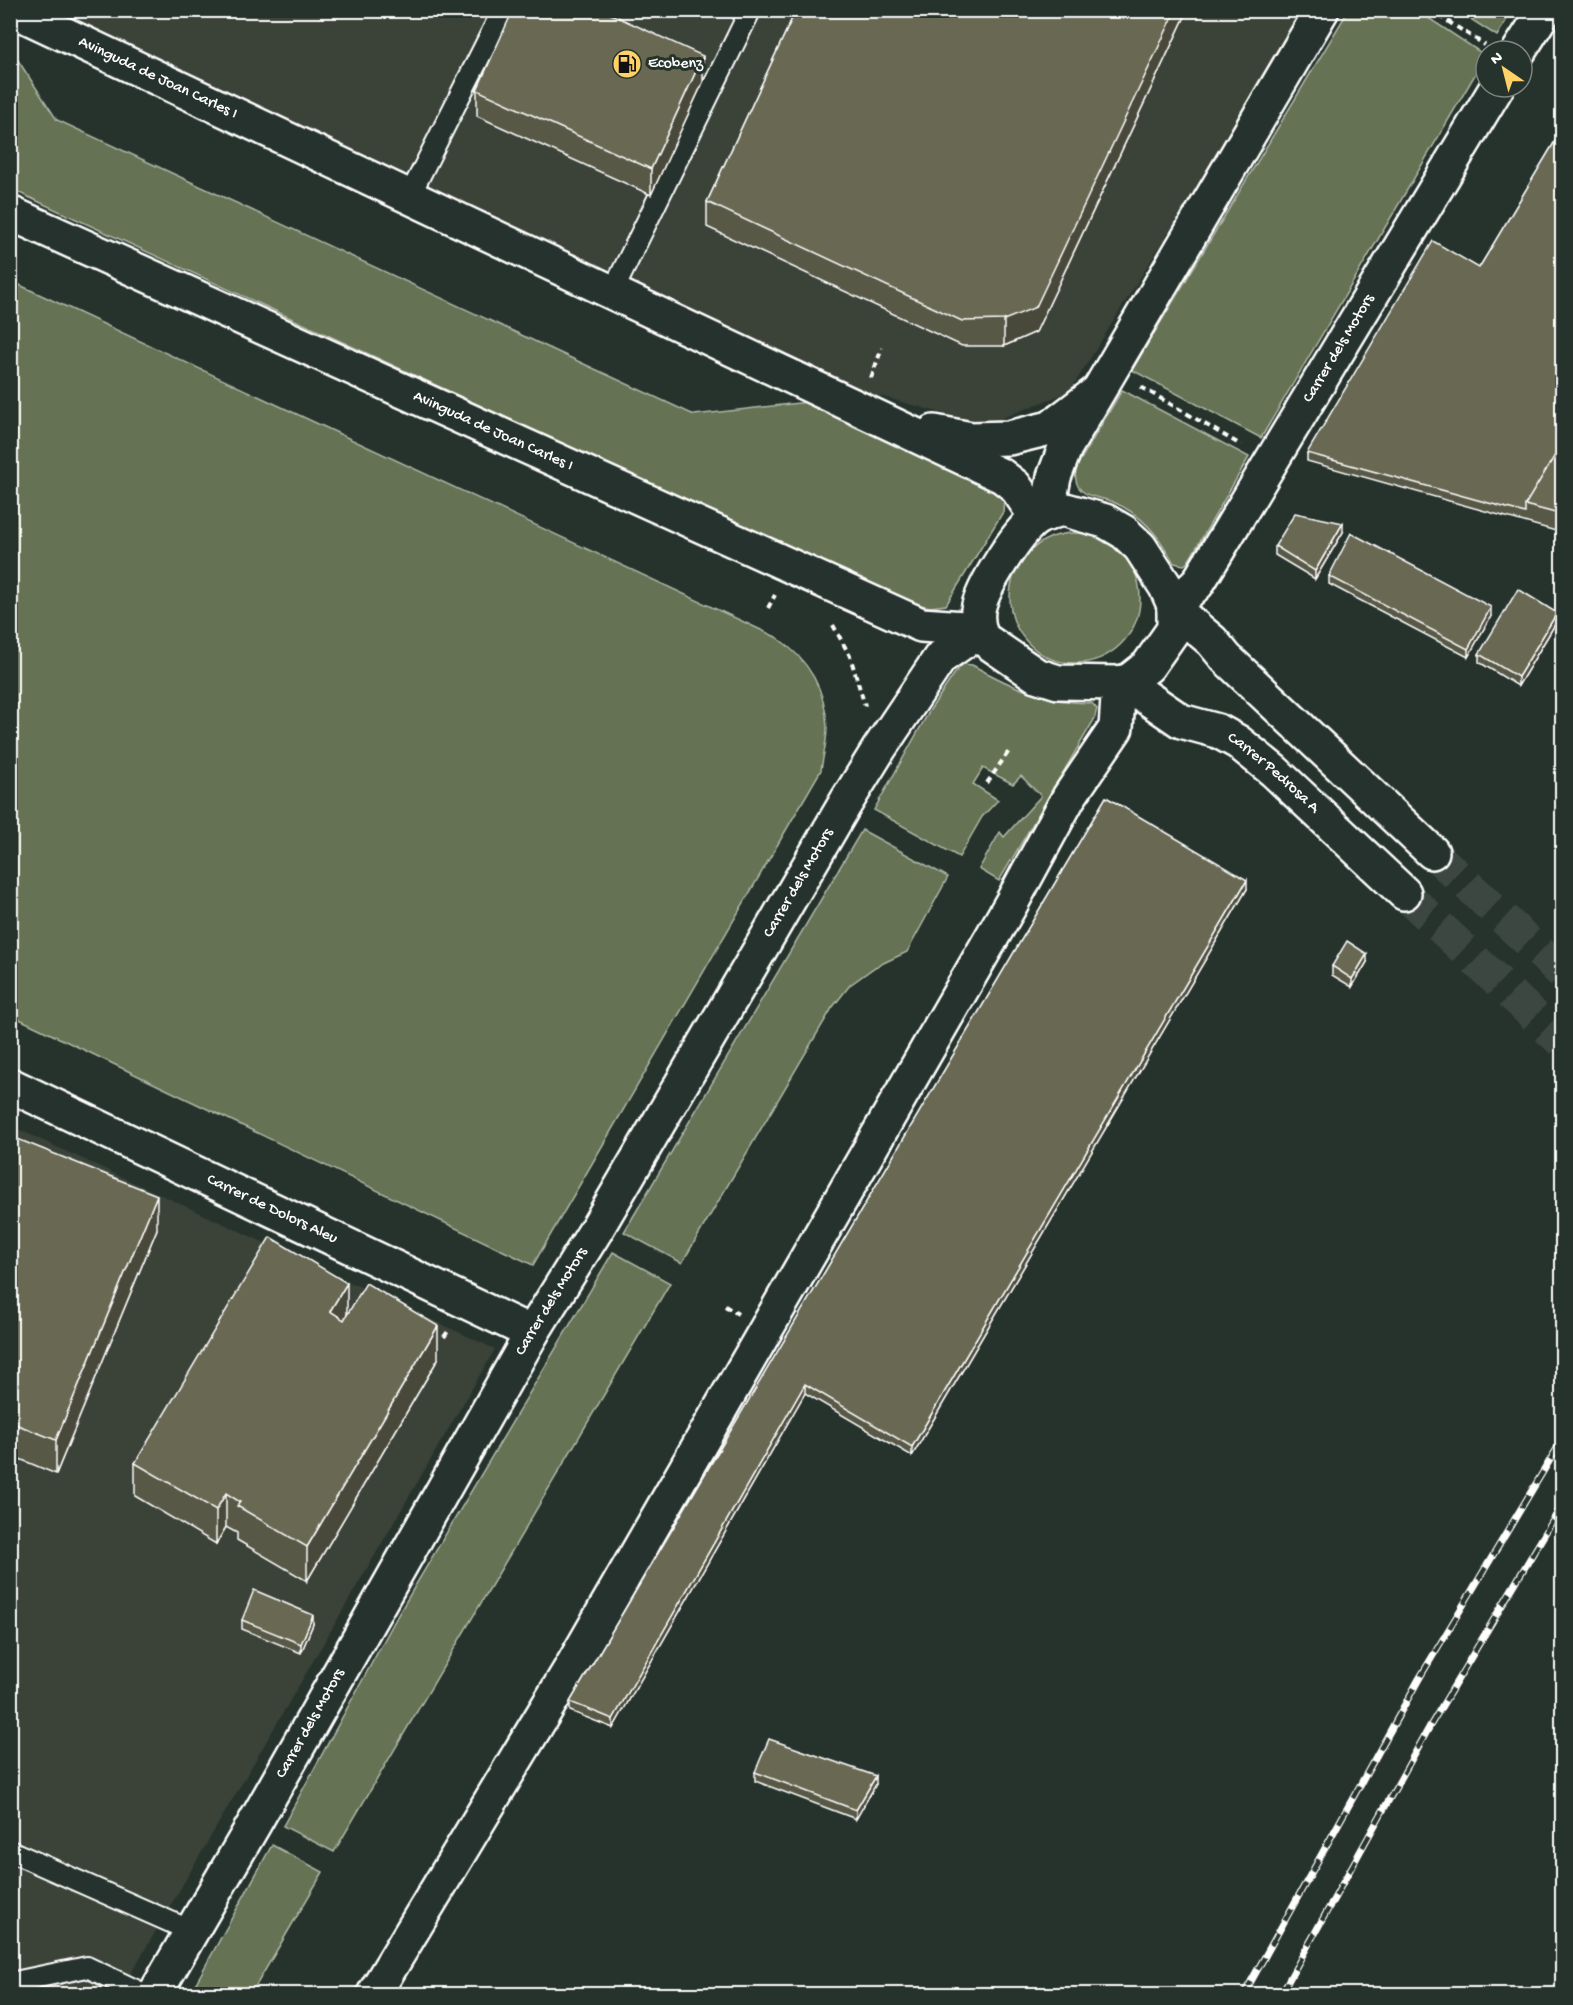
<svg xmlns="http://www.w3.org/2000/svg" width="1573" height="2005" font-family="'Gochi Hand',sans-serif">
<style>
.built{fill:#3a4338}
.green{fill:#657253;stroke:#b2b8a9;stroke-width:1.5}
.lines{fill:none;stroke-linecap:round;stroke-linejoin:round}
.minor-tunnel{stroke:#3c4742;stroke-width:33;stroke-dasharray:33 16;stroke-linecap:butt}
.service-casing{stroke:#fff;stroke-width:24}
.minor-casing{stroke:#fff;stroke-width:38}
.tertiary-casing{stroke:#fff;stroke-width:38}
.path{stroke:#fff;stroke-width:4;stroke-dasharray:6 4.5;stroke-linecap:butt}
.service{stroke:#26332d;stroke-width:20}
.minor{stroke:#26332d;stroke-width:33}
.tertiary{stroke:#26332d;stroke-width:33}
.rail-casing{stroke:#fff;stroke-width:7}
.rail{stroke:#26332d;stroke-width:4.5;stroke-dasharray:14;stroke-linecap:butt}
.wall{fill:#595947;stroke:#fff;stroke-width:1.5}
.shaded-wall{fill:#49493a;stroke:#fff;stroke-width:1.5}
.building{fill:#686853;stroke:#fff;stroke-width:1.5}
.labels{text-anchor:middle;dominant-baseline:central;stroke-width:6;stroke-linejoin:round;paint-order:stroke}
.poi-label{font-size:16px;fill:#fff;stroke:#26332d;text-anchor:start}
.street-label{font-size:16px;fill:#fff;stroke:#26332d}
</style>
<rect width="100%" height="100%" fill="#26332d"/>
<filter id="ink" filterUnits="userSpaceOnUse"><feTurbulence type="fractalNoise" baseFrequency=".0167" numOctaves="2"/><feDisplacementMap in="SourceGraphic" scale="12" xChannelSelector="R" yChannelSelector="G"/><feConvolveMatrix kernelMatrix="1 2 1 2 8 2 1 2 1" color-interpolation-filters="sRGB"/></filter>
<g filter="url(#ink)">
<path class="built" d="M13,11h1293l-236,380 -85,34 -225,-62z
M11,1126l484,223 -376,645h-108z"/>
<path class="green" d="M1348,11h70l68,45 -225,382 -129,-68z
M1458,11l54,-1v1l-15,25z
M10,48l47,72 637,295 123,-14 178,86 9,12 -1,13 -57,93 -16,2 -24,-5 -895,-413z
M11,281l765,356c32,22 50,51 51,91 0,13 -4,28 -6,42l-288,495 -522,-250z
M1122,390l127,67 -61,105 -4,3 -10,-2c-15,-27 -32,-49 -61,-61 -9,-4 -23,-4 -31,-11 -7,-6 -8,-17 -5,-25z
M1010 598a65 65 0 1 1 130 0a65 65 0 1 1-130 0Z
M963,664l9,1c40,22 74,38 120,38l5,6 -3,11 -95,161 -20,-12 21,-37 4,5 37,-41 -20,-20 -8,8 -30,-16 -10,16 25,16 -16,17 -23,40 -85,-47 56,-100 25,-37z
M862,830l86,47 -41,75 -32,15 -25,18 -18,23 -150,255 -58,-31z
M613,1252l57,31 -336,569 -51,-26 116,-213z
M272,1845l51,27 -72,122h-61z"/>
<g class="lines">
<path class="minor-tunnel" d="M1432,852l130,121
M1404,893l158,149"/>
<g class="service-casing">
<path id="service" d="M409,197l94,-187
M612,293l137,-280 -8,-3
M10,1851l181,80
M10,1983l77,-16 57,27"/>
</g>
<g class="minor-casing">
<g id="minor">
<path id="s1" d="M13,10l989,466 13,10 22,32"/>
<path id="s2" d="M10,213l911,412 58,4"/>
<path d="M934,432l37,7 38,-1 41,-10 47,-36"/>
<path d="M1174,609l38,32 14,17 206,194"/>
<path id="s3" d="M1124,682l57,39 37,10 20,11 36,29 130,122"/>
<path id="s4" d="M10,1085l522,248"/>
</g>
</g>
<g class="tertiary-casing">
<g id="tertiary">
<path d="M1519,51l26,-41"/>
<path d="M1062,509l43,12 19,11 16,15 26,40 8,18v24l-26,37 -19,15 -10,2 -61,-1 -22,-7 -54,-37c-4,-9 -5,-19 -4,-28 4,-23 39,-77 57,-91 7,-5 18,-7 27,-10z"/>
<path d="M1047,514l7,-37 11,-29 257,-438"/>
<path id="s5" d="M1174,605l23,-21 19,-31 281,-466"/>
<path id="s6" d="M155,1994l99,-170 278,-491 64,-103 249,-426 34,-55 61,-91 39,-27"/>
<path d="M374,1994l197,-326 440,-764 58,-107 47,-69 3,-45"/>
</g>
</g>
<path class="path" d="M1430,10l55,35
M871,378l11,-30
M1141,387l100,58
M768,608l7,-13
M833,625l17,31 15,50
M987,783l22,-32
M725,1306l13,8
M444,1337l5,-7"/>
<use href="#service" class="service"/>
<use href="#minor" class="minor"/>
<use href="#tertiary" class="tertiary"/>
<g class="rail-casing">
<path id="rail" d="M1244,1994l175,-315 143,-239
M1281,1994l149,-268 132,-221"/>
</g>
<use href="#rail" class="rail"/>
</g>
<path class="wall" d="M796,10h392l-152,322 -32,14h-42l-255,-119v-25z
M703,82l-52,113 -174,-79v-26z
M1563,128v405l-256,-72v-8l172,-185z
M1343,532l-28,47 -40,-24v-9z
M1329,576l162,40 -23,41 -139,-73z
M1557,621l-39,65 -39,-24v-8z
M1106,797l141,92 -335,567 -107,-63 -192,335 -43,-17v-9z
M1367,962l-15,25 -20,-12v-9z
M10,1136l147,93 -101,245 -46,-19z
M347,1315l91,44 -131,222 -70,-41v-7l-11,-6 -10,17 -81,-48v-33z
M242,1620l71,4 -12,29 -59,-24z
M755,1772l121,12 -20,35 -101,-38z"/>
<path class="shaded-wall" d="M1176,10h12l-152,322 -32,14v-26z
M703,56v26l-52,113v-26z
M1343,523v9l-28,47v-8z
M1491,607v9l-23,41v-8z
M1557,613v8l-39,65v-9z
M1247,880v9l-335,567v-9z
M1367,954v8l-15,25v-8z
M157,1195v34l-101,245v-34z
M347,1283v34l-17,28v-34z
M438,1326v33l-131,222v-34z
M805,1384v9l-192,335v-9z
M226,1493v34l-10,17v-34z
M313,1615v9l-12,29v-9z
M876,1776v8l-20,35v-9z"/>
<path class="building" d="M513,10h89l101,46 -52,113 -174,-79z
M796,10h380l-140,297 -32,13 -42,1 -255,-119z
M1563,128v314l-38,63v8l-218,-60 126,-212 46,27z
M1563,442v73l-38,-10z
M1295,513l48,10 -28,48 -40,-25z
M1351,533l140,74 -23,42 -139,-73z
M1518,589l39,24 -39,64 -39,-23z
M1106,797l141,83 -335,567 -107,-63 -192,335 -43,-17z
M1347,941l20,13 -15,25 -20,-13z
M10,1136l147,59 -101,245 -46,-18z
M270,1237l77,46 -17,28 14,9 22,-37 72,43 -131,221 -70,-41 3,-4 -14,-9 -10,17 -81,-47z
M254,1590l59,25 -12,29 -59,-24z
M769,1739l107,37 -20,34 -101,-38z"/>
</g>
<defs>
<g id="fuel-disc" transform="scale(1.5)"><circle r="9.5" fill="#ffd166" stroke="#26332d"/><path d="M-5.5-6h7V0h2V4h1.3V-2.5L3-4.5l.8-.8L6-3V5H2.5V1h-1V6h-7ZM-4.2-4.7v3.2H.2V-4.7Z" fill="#111"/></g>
</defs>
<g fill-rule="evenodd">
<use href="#fuel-disc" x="627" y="64"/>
</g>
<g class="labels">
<g class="poi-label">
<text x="648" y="64">Ecobenz</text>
</g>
<g class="street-label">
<text stroke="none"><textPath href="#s1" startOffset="160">Avinguda de Joan Carles I</textPath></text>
<text stroke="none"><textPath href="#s5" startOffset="306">Carrer dels Motors</textPath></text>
<text stroke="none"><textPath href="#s2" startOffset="530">Avinguda de Joan Carles I</textPath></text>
<text stroke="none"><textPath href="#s3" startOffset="177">Carrer Pedrosa A</textPath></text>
<text stroke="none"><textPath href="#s6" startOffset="1284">Carrer dels Motors</textPath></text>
<text stroke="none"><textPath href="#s4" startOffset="290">Carrer de Dolors Aleu</textPath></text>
<text stroke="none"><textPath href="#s6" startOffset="798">Carrer dels Motors</textPath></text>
<text stroke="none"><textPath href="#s6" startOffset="312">Carrer dels Motors</textPath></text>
</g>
</g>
<rect width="1573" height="2005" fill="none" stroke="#26332d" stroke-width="36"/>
<rect x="18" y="18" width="1537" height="1969" fill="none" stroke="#fff" stroke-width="2" filter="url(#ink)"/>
<g transform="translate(1504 69) rotate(325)"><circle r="28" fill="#26332d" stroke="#7d8581" stroke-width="1.5"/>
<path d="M0-4.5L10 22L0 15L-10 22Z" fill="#ffd166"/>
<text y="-9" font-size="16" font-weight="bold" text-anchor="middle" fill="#ffffff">N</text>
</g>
</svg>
